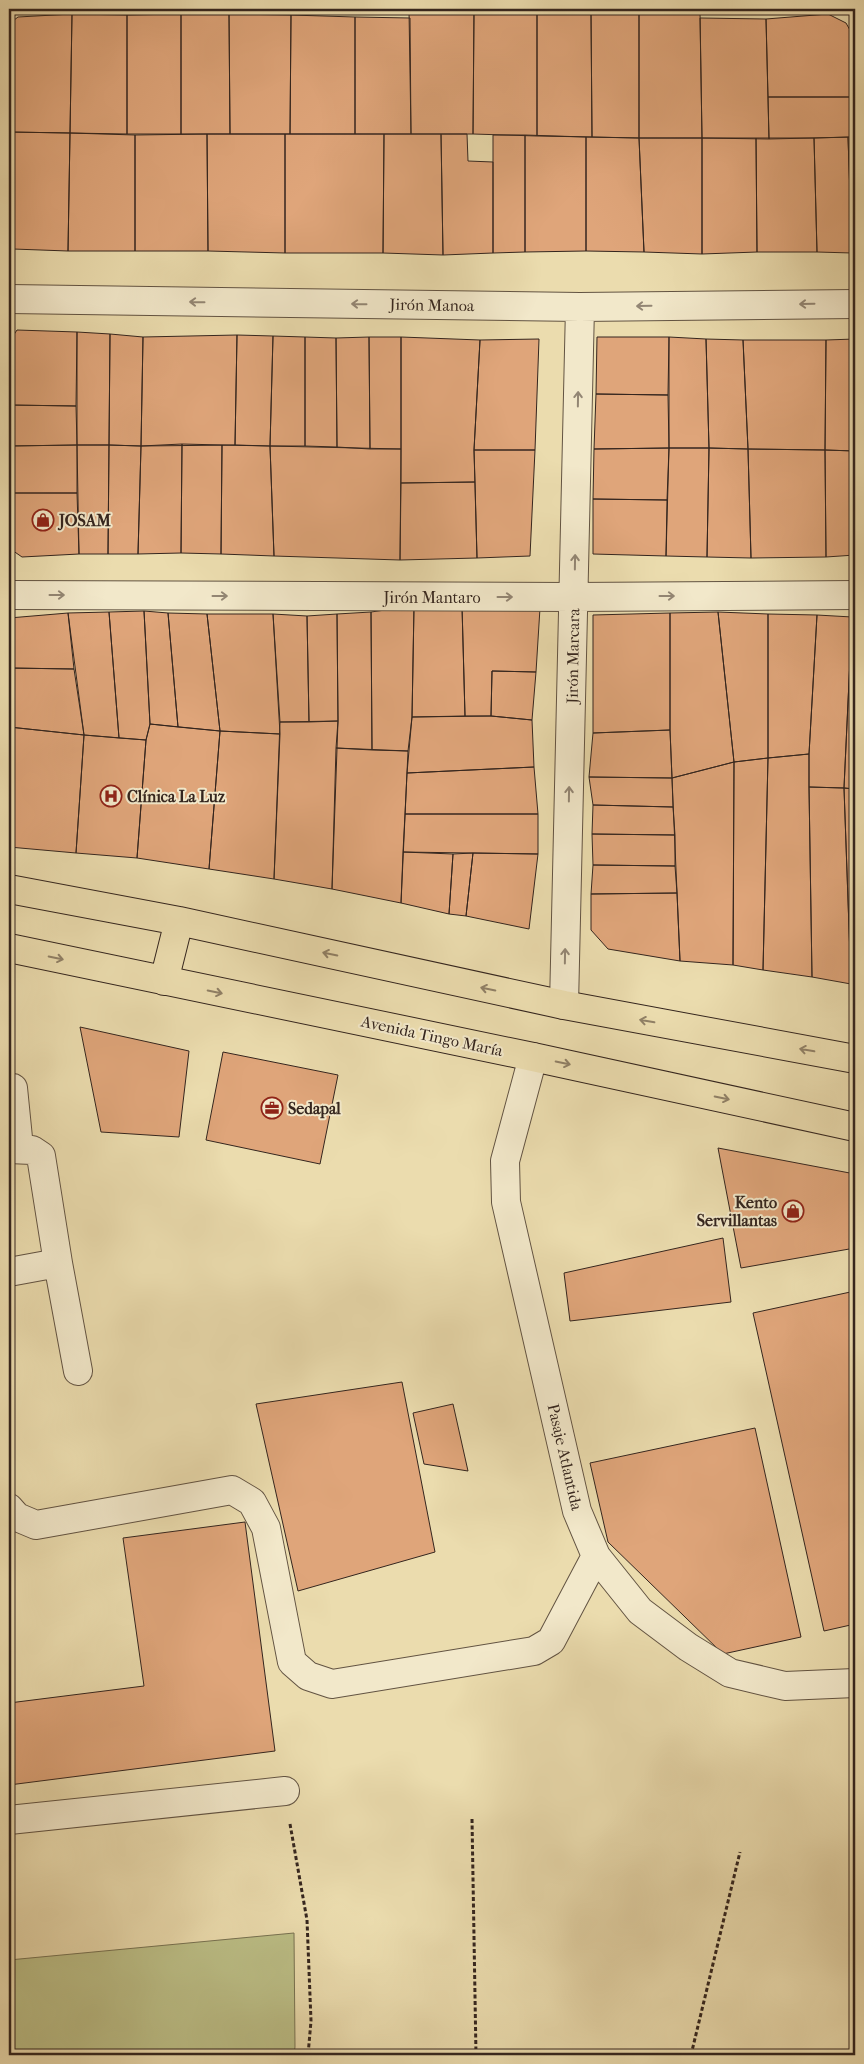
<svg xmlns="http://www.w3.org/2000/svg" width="864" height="2064" font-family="'IM FELL French Canon',serif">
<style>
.green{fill:#bcbf87;stroke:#787252}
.building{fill:#dfa57a;stroke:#34251e}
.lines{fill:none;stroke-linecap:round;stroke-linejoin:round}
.minor-casing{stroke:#625342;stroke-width:30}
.major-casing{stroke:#34251e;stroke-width:30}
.path{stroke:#34251e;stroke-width:3;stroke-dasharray:4 2.5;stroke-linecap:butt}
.minor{stroke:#f2e8ca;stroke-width:28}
.major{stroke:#ebdcae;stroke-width:28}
.oneway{stroke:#938674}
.oneway2{stroke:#908066}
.labels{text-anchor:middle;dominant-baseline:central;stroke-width:4;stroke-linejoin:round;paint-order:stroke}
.street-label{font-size:16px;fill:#34251e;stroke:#f2e8ca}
.poi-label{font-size:16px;font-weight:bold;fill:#34251e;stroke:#f2e8ca;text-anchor:start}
</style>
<rect width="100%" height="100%" fill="#ebdcae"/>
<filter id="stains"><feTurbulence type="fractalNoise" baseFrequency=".004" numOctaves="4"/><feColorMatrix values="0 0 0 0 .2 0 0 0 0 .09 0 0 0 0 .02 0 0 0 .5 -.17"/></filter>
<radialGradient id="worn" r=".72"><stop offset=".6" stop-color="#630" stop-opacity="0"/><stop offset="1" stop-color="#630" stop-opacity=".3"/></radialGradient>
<path class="green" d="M294,1933l1,114 -1,8h-285v-95z"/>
<path class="building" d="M409,11h65l-1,123h-62z
M474,11l63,2v123l-64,-2z
M639,12v126l-47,-1 -1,-124z
M639,12h61l2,126h-63z
M537,13h54l1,124 -55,-1z
M72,14l55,1v119l-57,-1z
M72,14l-2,119 -61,-1v-108l9,-7z
M181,14v120h-54v-119z
M181,14h48l1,120h-49z
M229,14l62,1 -1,119h-60z
M828,14l18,9 9,16v58h-87l-2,-78z
M291,15l64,2v117h-65z
M355,17l55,1 1,116h-56z
M700,18l66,1 3,120 -67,-1z
M768,97h87v40l-86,2z
M9,132l61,1 -2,118 -55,-2 -4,-4z
M70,133l65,2v116h-67z
M207,134l1,117h-73v-116z
M207,134h78v119l-77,-2z
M285,134h99l-1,119h-98z
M384,134h57l2,121 -60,-2z
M441,134h26l1,27 25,1v91l-50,2z
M493,135h32v117l-32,1z
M525,135l61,2v114l-61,1z
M586,137l53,1 5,114 -58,-1z
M848,137l4,116 -35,-1 -3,-114z
M848,137h7v116h-3z
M639,138h63v116l-58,-2z
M702,138h54l1,114 -55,2z
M756,138h58l3,114h-60z
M17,330l60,2 -1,74 -67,-1v-63z
M77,332l33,2 -1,111h-32z
M110,334l33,3 -2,109 -32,-1z
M237,335l-2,110 -94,1 2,-109z
M237,335l36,1 -3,110 -35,-1z
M273,336l32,1v109h-35z
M305,337l31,1 1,109 -32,-1z
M369,337l1,112 -33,-2 -1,-109z
M369,337h32v112h-31z
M401,337l79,3 -6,110 1,32 -74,1z
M597,337h72l-1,58 -72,-1z
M669,337l37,2 3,109h-40z
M539,339l-4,111h-61l6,-110z
M706,339l37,1 5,109 -39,-1z
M855,339v112l-30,-1 1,-110z
M743,340h83l-1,110 -77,-1z
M596,394l72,1 1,53 -75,1z
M9,405l67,1 1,39 -68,1z
M182,444l-1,109 -43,1 3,-108z
M182,444l40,1 -1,109 -40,-1z
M77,445v48h-68v-47z
M77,445h32l-1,109h-29z
M109,445l32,1 -3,108h-30z
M222,445l48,1 4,110 -53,-2z
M270,446l131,3 -1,111 -126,-4z
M669,448l-2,52 -74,-1 1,-50z
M669,448h40l-2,109 -41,-1z
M709,448l39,1 3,109 -44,-1z
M748,449l77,1 1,107 -75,1z
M474,450h61l-5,106 -53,2z
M825,450l30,1v104l-29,2z
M475,482l2,76 -77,2 1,-77z
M9,493h68l2,61 -57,3 -13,-9z
M593,499l74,1 -1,56 -73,-2z
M414,606h48l3,110 -53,1z
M414,606l-2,111 -4,34 -36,-1 -1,-138z
M462,606l78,2 -4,64 -44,-1 -1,45h-26z
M144,611l6,113 -4,16 -27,-2 -10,-126z
M144,611l24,2 10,114 -28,-3z
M109,612l10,126 -35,-3 -16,-122z
M371,612l1,138 -36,-2 2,-27 -1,-107z
M718,612l16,150 -62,16 -2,-48v-117z
M718,612l50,2v144l-34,4z
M68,613l6,56 -65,-1v-50z
M168,613l39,1 13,117 -42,-4z
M670,613v117l-77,3v-118z
M207,614h66l7,120 -60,-3z
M273,614l34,2 2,106h-29z
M337,614l1,107 -29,1 -2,-106z
M768,614l49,1 -8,139 -41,4z
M817,615l35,2 -8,171 -35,-1v-33z
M852,617h3v172l-11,-1z
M9,668l65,1 10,66 -75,-8z
M492,671l44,1 -4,48 -41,-4z
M491,716l41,4 2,47 -127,6 5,-56z
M338,721l-6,168 -58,-10 6,-157z
M150,724l70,7 -11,138 -72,-11 9,-118z
M9,727l75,8 -8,118 -67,-6z
M670,730l2,48 -83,-1 4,-44z
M220,731l60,3 -6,145 -65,-10z
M84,735l62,5 -9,118 -61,-5z
M336,748l72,3 -7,152 -69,-14z
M809,754v33l3,190 -49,-7 5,-212z
M768,758l-5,212 -30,-5 1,-203z
M734,762l-1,203 -53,-4 -8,-183z
M534,767l4,47h-133l2,-41z
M589,777l83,1 1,29 -80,-2z
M809,787l35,1 7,196 -39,-7z
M844,788l11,1v196l-4,-1z
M593,805l80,2 2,28 -83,-1z
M405,814h133v40l-135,-2z
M592,834l83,1v31l-82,-1z
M403,852l50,2 -4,60 -48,-11z
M473,853l65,1 -9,75 -63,-13z
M473,853l-7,63 -17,-2 4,-60z
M593,865l82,1 2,27 -86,1z
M677,893l3,68 -72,-12 -17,-19v-36z
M80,1027l109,24 -10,86 -78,-5z
M223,1052l115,23 -18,89 -114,-24z
M718,1148l137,26v74l-114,20z
M723,1238l8,64 -161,19 -6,-48z
M855,1291v333l-31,7 -71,-318z
M402,1382l33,170 -137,39 -42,-187z
M453,1404l15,67 -44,-7 -11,-51z
M755,1428l46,209 -78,17 -115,-112 -18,-79z
M245,1522l30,229 -266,34v-82l135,-17 -21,-148z"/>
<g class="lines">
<g class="minor-casing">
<path id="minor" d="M9,299l571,8 275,-3
M9,595l565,2 281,-2
M564,1005l16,-698
M533,1057l-28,104 1,41 71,309 19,45 44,55 48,36 42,26 55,13 70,-3
M13,1088l6,60
M9,1149l23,1 9,6 17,107 -49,9
M58,1263l20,108
M9,1508l8,9 19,8 196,-35 20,12 14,26 26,134 16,14 24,8 202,-33 17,-10 45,-85
M9,1820l276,-29"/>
</g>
<g class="major-casing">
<path id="major" d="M9,889l170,32 385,84 291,54
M9,948l524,109 322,70
M164,981l15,-60"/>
</g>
<path class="path" d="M472,1819l4,236
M290,1824l17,96 4,101 -3,34
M691,2055l49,-203"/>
<use href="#minor" class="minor"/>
<use href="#major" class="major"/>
</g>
<defs><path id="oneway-shaft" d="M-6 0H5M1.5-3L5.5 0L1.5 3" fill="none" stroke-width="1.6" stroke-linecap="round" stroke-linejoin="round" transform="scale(1.25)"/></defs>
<g class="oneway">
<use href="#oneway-shaft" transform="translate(197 302) rotate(-179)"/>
<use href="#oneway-shaft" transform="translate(359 304) rotate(-179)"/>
<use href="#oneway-shaft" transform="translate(807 304) rotate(179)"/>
<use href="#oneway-shaft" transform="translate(644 306) rotate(179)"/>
<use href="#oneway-shaft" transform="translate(578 399) rotate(-89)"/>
<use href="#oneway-shaft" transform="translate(575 562) rotate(-89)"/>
<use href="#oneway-shaft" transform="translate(57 595)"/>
<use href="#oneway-shaft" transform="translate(220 596)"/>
<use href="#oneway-shaft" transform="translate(667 596)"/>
<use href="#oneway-shaft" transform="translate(505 597)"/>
<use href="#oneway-shaft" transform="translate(569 794) rotate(-89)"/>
<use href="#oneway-shaft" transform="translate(565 956) rotate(-89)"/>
</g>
<g class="oneway2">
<use href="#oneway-shaft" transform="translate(330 954) rotate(-168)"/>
<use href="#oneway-shaft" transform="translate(56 958) rotate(12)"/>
<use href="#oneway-shaft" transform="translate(488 989) rotate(-168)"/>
<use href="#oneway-shaft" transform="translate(215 992) rotate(12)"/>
<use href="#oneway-shaft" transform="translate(647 1021) rotate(-170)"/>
<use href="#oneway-shaft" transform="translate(807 1050) rotate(-170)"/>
<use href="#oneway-shaft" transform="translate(563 1063) rotate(12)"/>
<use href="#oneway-shaft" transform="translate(722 1098) rotate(12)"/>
</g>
<defs>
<g id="shop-ring" transform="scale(1.125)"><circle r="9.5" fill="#f2e8ca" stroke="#8f2418" stroke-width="1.5"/><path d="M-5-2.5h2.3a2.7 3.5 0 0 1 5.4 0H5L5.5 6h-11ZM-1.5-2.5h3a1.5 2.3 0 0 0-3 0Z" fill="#8f2418"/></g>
<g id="hospital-ring" transform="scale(1.125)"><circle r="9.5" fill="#f2e8ca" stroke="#8f2418" stroke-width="1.5"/><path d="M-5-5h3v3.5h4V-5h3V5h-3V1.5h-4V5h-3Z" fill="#8f2418"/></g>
<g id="office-ring" transform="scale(1.125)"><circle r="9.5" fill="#f2e8ca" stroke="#8f2418" stroke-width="1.5"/><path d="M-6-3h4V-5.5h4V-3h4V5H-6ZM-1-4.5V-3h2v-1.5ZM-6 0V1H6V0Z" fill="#8f2418"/></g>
</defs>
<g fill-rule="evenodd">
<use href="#shop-ring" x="43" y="520"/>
<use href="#hospital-ring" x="111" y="796"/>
<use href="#office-ring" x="272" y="1108"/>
<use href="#shop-ring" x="793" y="1211"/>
</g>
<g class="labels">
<g class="street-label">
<text transform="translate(432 305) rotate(1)">Jirón Manoa</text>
<text x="432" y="597">Jirón Mantaro</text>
<text transform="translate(573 656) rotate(-89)">Jirón Marcara</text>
<text transform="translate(432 1036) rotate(12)">Avenida Tingo María</text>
<text transform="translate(565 1457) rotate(77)">Pasaje Atlantida</text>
</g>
<g class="poi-label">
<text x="59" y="520">JOSAM</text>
<text x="127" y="796">Clínica La Luz</text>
<text x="288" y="1108">Sedapal</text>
<text x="777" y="1202" text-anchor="end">Kento<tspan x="777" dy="18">Servillantas</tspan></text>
</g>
</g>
<rect width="864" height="2064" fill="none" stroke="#ebdcae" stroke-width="30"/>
<rect x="10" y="10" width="844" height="2044" fill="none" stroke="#34251e" stroke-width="2.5"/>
<rect x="15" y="15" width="834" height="2034" fill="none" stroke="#34251e"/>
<rect width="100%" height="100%" filter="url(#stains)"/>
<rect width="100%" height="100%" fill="url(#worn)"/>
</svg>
